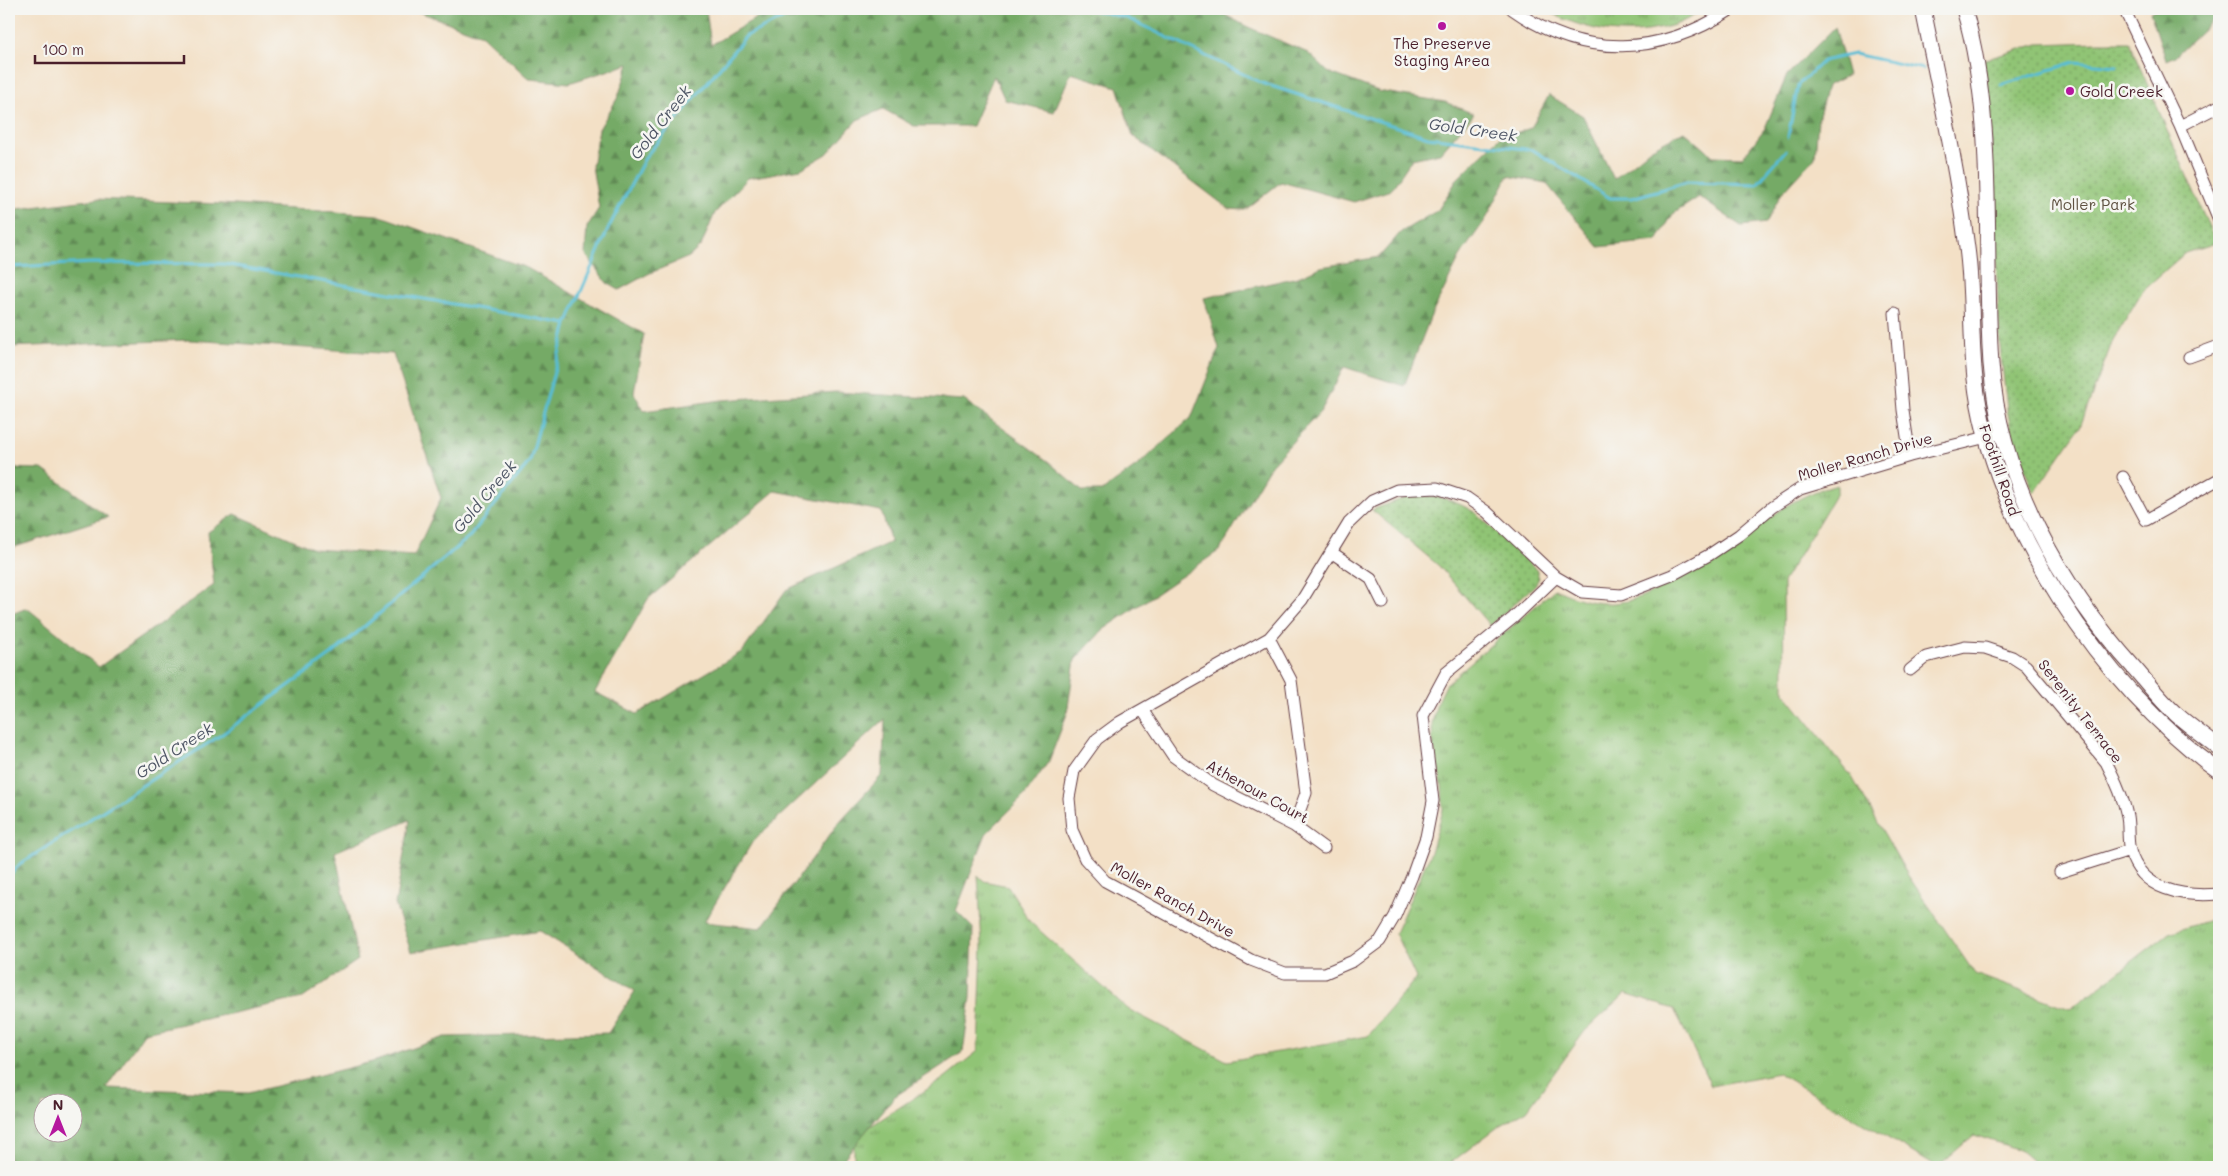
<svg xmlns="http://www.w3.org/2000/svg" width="2228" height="1176" font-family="Mali,sans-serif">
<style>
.grass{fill:url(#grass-tufts);stroke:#6d7250}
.forest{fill:url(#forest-firs);stroke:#5f6448;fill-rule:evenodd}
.park{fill:url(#park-dots);stroke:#6d7250}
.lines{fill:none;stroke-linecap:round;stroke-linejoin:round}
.stream{stroke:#57bdd5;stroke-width:3}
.minor-casing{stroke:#633c42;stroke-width:13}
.major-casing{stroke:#633c42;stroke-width:17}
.minor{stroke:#fff;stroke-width:11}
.major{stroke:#fff;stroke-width:15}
.poi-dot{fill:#b5179e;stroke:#f6f6f2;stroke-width:2}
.labels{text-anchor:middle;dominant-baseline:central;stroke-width:5;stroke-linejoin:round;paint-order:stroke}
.poi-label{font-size:15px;fill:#4a1f2b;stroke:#f6f6f2}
.park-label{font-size:15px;fill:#5f5141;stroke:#f6f6f2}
.street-label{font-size:15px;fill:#4a1f2b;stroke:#f6f6f2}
.water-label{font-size:16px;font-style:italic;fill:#4f5666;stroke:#f6f6f2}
</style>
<defs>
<pattern id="grass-tufts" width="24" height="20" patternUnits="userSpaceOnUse" patternTransform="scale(1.25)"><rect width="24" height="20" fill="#90c475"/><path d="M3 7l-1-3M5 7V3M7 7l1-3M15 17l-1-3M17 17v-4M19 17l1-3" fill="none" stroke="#789f60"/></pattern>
<pattern id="forest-firs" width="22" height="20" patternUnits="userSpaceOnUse" patternTransform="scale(1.25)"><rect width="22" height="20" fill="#74aa66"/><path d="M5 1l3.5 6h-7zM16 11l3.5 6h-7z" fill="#618a54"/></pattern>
<pattern id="park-dots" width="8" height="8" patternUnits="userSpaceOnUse" patternTransform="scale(1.25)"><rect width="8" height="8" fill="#90c475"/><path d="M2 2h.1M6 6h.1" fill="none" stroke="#789f60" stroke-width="1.8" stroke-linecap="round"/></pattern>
</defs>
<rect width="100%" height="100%" fill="#f6f6f2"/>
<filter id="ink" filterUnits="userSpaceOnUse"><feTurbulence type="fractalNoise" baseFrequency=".02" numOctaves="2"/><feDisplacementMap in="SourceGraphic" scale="10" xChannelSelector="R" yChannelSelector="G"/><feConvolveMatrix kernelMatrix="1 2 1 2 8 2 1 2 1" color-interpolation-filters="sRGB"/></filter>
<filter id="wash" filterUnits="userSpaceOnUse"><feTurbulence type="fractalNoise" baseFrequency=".0096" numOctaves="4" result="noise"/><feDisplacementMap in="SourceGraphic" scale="20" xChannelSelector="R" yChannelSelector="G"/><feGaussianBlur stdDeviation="1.12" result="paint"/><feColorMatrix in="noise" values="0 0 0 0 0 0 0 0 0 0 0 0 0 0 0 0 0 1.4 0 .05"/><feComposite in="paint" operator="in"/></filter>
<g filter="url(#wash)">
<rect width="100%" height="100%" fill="#f3e0c6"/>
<path class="grass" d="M1543,9h163c-11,5 -23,14 -35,17 -46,13 -87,5 -128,-17z
M1837,484v8l-54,90 1,110 68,85 55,97 68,100 95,35 99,-76 50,-16v250h-179l-20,-17 -46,-15 -37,32 -159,-94 -67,13 -37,-77 -49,-15 -40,37 -58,79 -29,17 -53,40h-591v-30l89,-58 35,-28 4,-105 -4,-71 6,6 24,5 22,36 98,87 99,52 141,-25 48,-58 -21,-45 36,-81 12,-42 -1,-25 -9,-40 -1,-21 4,-18 11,-23 108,-94c58,27 80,12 133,-15 14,-7 32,-13 44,-23 12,-9 22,-21 34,-31 22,-17 44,-28 71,-36z"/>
<path class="forest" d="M411,9h295l5,36 60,-36h443l34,18 60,26 20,19 50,19 67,11 29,12 -34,39 -28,6 -21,31 -37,12 -73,-20 -36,28 -16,-1 -96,-73 -16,-49 -46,-14 -17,39 -49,-12 -11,-24 -22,50h-58l-31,-17 -26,11 -30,34 -26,15 -53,9 -33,35 -14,33 -12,11 -41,17 -29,16 -12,-7 -22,-29 2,-27 12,-19 -7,-42 7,-37 19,-32 11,-33 -60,19 -40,-4 -47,-44z
M2156,9h63v5l-44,42 -9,4 -16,-48z
M1835,27l13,48 -21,11 -9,34 -3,37 -33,36 -16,30 -25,3 -42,-29 -26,17 -16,27 -58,6 -53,-64 -38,-7 -22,43 -24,34 -32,65 -26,68 -60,-19 -23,44 -50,54 -51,85 -117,80 -28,30 -8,54 -18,47 -24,34 -39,39 -30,77 17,17 -2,70 -8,54 -69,45 -49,60 -2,10h-834v-552l18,-7 72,59 115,-82 -6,-53 27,-18 79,35 100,7 27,-58 -48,-144 -203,-14 -181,7v-137l87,-11 125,5 157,11 149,53 117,66 -10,59 10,18 78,-11 114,-8 128,8 85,62 33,29h20l36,-26 53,-47 28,-70 -15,-50 94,-21 23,-10 58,-10 22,-25 37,-22 20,-32 41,-40 32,-10 18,-33 34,21 31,63 36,-30 34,-18 29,25 30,1 22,-29 22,-53zM775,491l106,20 10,31 -105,48 -43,61 -106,63 -42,-22 53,-93zM885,719l-3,56 -42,46 -79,107 -57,-6 49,-81zM410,820l-15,84 16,48 129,-21 95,60 -27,42 -163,4 -69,24 -128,32 -142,-5 39,-56 158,-34 55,-38 -23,-108zM42,1104h30v30h-30z
M9,468l33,1 66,48 -99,32z"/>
<path class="park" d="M2099,42h30l87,201 -31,10 -42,37 -30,50 -33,87 -46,66 -21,-54 -6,-30 -7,-63 -11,-248 -6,-38 55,-16z
M1413,495c24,0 42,5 63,18l60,56 3,9 -4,7 -45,41 -51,-60 -67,-56z"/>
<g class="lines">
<path class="stream" d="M1089,9l38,9 135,65 166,54 105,13 77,48h22l55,-16 70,2 29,-34
M2001,85l74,-23 42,4
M1788,137l10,-52 25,-24 31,-7 69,15
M9,267l84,-4 131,1 343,60
M9,876l11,-12 201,-129 110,-80 139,-119 60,-75 37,-137 42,-97 37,-71 100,-120 44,-21 23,-6"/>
</g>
</g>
<g filter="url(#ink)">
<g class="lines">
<g class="minor-casing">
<path id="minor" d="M1512,9c72,51 148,47 220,0
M2124,9l56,117 39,94
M2180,126l39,-20
M1895,313l8,97 7,46
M2189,357l30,-11
M2123,477l23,43 73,-41
M1331,552l40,27 12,24
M1556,577l-43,41 -67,55 -23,43 10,85 -7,36 -14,39 -17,40 -15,25 -27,20 -28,12h-40l-34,-13 -146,-79 -20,-22 -13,-29 -3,-32 5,-27 23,-32 23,-17 149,-84 33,-38 47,-77 23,-22 25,-11 40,-2 30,10 20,14 69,65 26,15 39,3 51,-20 37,-20 30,-20 33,-28 28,-18 110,-33 93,-23
M1269,638l22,42 15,113 -12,33
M1910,670l16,-13 39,-10 20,1 27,9 14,9 80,96c9,17 17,34 21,54 2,11 0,24 3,35 11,40 54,46 89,43
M1143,711l30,45 40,29 81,41 30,22
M2060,872l70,-22"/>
</g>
<g class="major-casing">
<path id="major" d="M1923,9c16,79 34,158 44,239 6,43 3,88 8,131 16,143 128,310 244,392
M1964,9c33,111 19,240 27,355 9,116 68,221 145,306 13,15 26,32 41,45 14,12 28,22 42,33"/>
</g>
<use href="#minor" class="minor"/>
<use href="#major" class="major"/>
</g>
</g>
<g class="poi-dot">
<circle cx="1442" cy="26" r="5"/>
<circle cx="2070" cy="91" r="5"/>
</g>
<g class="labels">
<g class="poi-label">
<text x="1442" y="43">The Preserve<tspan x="1442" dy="17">Staging Area</tspan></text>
<text x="2080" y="91" text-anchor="start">Gold Creek</text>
</g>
<g class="park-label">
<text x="2093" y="204">Moller Park</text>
</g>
<g class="street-label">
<text transform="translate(1865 456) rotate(-16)">Moller Ranch Drive</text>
<text transform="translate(2000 470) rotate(71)">Foothill Road</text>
<text transform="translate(2081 711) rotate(52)">Serenity Terrace</text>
<text transform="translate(1258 791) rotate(29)">Athenour Court</text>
<text transform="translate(1173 899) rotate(29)">Moller Ranch Drive</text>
</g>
<g class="water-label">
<text transform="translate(660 122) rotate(-52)">Gold Creek</text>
<text transform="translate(1473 129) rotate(8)">Gold Creek</text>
<text transform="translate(484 496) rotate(-50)">Gold Creek</text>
<text transform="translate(174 750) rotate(-33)">Gold Creek</text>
</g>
</g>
<rect width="2228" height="1176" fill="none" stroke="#f6f6f2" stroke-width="30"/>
<g transform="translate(58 1118)"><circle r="24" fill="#f6f6f2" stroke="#b1a0a2"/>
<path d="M0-4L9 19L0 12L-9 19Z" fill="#b5179e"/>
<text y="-8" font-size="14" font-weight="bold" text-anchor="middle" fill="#4a1f2b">N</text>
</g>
<path d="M35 55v8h149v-8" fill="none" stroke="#4a1f2b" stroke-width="2.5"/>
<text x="42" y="55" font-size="15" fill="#4a1f2b" stroke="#f6f6f2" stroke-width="4" paint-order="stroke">100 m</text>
</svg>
